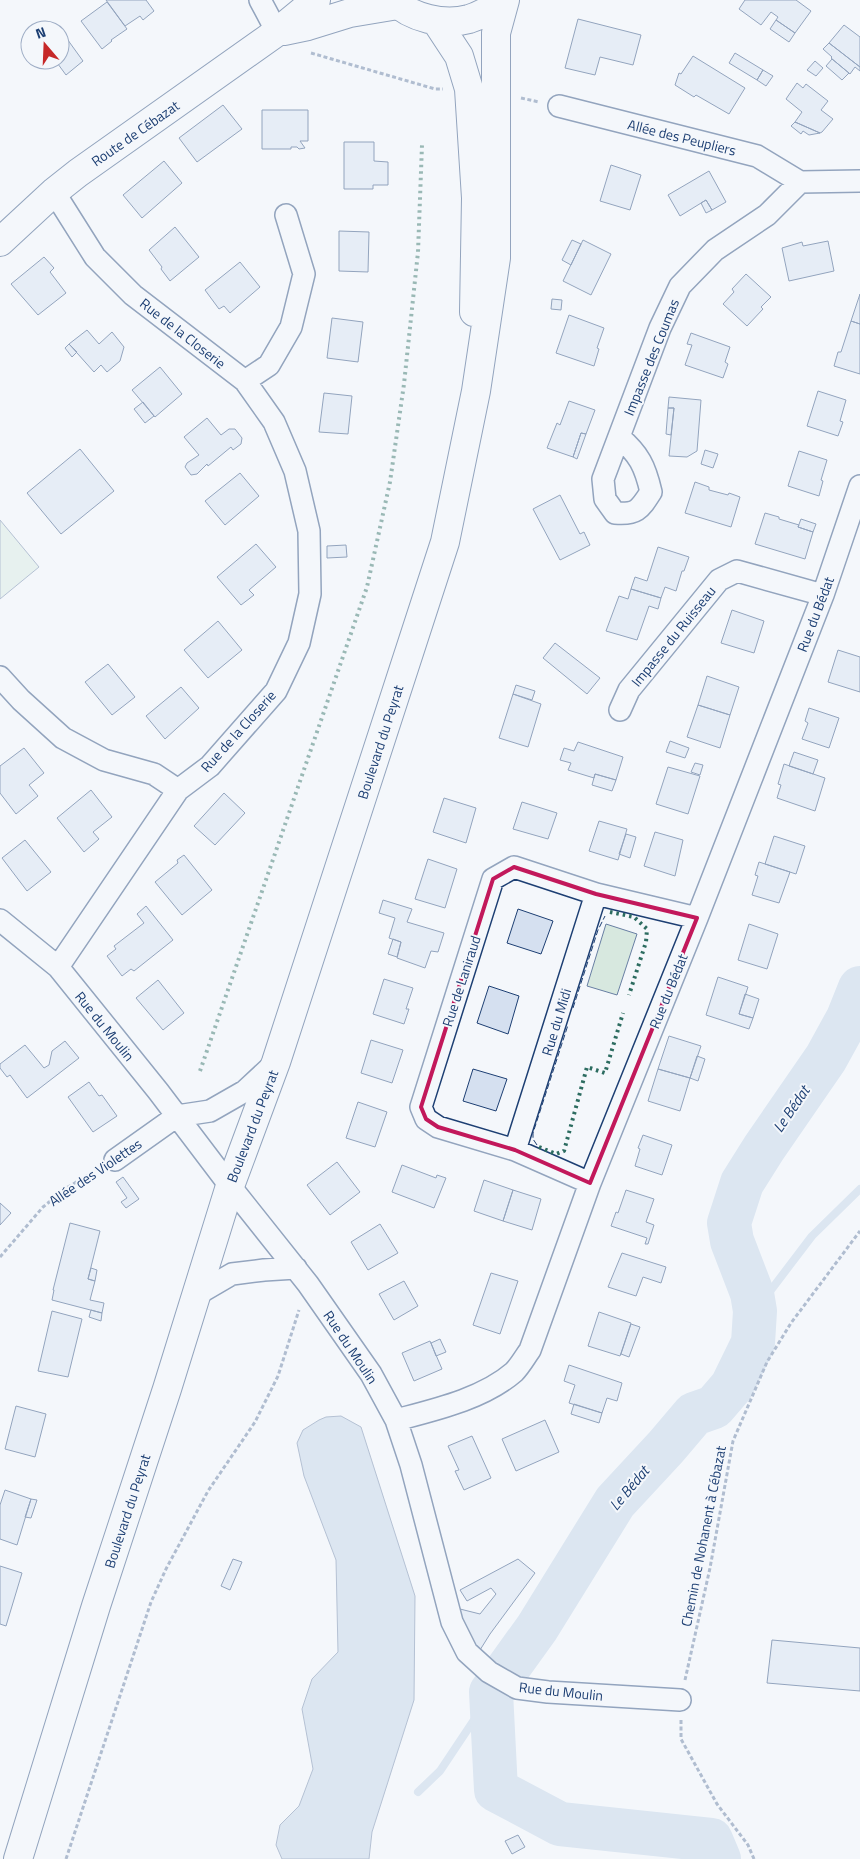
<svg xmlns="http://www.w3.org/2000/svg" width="860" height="1859" font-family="'Titillium Web',sans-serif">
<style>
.green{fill:#d7e8df;stroke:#687fa3}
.water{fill:#bed0e5;stroke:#687fa3}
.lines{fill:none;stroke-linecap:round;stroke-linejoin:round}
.stream{stroke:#bed0e5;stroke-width:8}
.river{stroke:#bed0e5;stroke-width:44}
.building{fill:#d5e0f0;stroke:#1d3f73}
.minor-casing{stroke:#1d3f73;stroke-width:24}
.tertiary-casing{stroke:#1d3f73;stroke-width:30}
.secondary-casing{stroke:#1d3f73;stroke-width:30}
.path{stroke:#5e769c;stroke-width:3;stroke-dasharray:4 2.5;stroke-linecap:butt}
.minor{stroke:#f4f7fb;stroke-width:21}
.tertiary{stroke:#f4f7fb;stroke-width:28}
.secondary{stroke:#f4f7fb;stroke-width:28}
.hedge{stroke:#2c6c60;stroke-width:4;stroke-dasharray:2.5 4;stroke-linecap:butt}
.fence{stroke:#1d3f73;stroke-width:1;stroke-dasharray:6 2.5;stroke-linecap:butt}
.marked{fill:none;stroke:#c2185b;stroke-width:4;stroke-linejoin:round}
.labels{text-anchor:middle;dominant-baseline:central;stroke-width:4;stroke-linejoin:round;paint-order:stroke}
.street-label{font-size:14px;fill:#1d3f73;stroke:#f4f7fb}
.water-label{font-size:15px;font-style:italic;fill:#1d3f73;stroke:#f4f7fb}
</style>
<rect width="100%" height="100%" fill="#f4f7fb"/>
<path class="green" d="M0,520l39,47 -39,32z
M606,924l31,10 -20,61 -30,-9z"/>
<path class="water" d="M341,1416l20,11 54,169 -1,104 -42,132 -3,27h-87l-6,-14 4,-20 19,-19 14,-37 -11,-60 10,-30 26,-27 -2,-92 -32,-84 -7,-33 6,-13 16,-10 7,-3z"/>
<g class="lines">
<path class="stream" d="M755,1311l57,-75 48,-47
M418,1792l22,-21 34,-51 17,-18"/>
<path class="river" d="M719,1859l-8,-19 -151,-16 -64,-34 -5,-98 46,-64 78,-126 51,-55 28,-33 20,-7 18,-21 21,-43 2,-32 -3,-18 -20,-52 -3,-18 13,-40 22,-35 62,-90 22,-40 12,-30"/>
</g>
<path class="building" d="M106,0h40l8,11 -11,9 -3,-4 -15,10z
M745,0h51l15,11 -16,22 -19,-13 2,-3 -7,-5 -10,13 -22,-16z
M107,2l20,27 -16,11 1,1 -10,8 -21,-28z
M578,19l63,16 -8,30 -33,-8 -5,18 -30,-7z
M776,20l19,13 -6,9 -19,-13z
M57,25l26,36 -17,14 -11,-15h5v-30h-10z
M844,25l16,12v30l-31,-24z
M829,43l31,24v4l-5,-4 -5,7 -19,-16 1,-1 -9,-8z
M735,53l28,17 -6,10 -28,-17z
M693,56l52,32 -16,26 -33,-19 -2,2 -19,-12 4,-12 2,1z
M832,59l17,14 -7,7 -16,-14z
M815,61l8,7 -7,8 -9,-6z
M763,70l10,6 -7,10 -9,-6z
M797,83l6,5 3,-4 22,17 -7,9 12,9 -11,13 -2,1 -25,-11 7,-10 -16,-13z
M223,105l19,24 -45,33 -18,-24z
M262,110h46v31h-8l5,7 -6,1 -2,-2h-6v2h-29z
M795,122l25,11 -11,2 -6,-4 -2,3 -10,-8z
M344,142h30v19l14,1v23h-15v4h-29z
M164,161l18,22 -40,35 -19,-23z
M611,165l30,10 -11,35 -30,-9z
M709,171l17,31 -14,8 -6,-10 -26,16 -12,-21z
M706,200l6,10 -6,3 -5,-10z
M175,227l24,30 -29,24 -9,-12 1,-2 -13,-17z
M339,231l30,1 -1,40 -29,-1z
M572,240l9,4 -10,21 -9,-5z
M583,240l28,14 -20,41 -28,-14z
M828,241l6,30 -45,10 -7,-33 20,-6 1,4z
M44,257l10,11 -4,4 16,21 -28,22 -27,-31z
M240,262l20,25 -30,26 -6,-7 -5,3 -14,-19z
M746,274l25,23 -10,10 2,2 -16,17 -24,-22 11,-12 -2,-3z
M860,294v30l-9,-3z
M552,299l10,1 -1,10 -10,-1z
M569,315l35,13 -7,20 2,1 -5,17 -38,-13z
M332,318l31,4 -5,40 -31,-4z
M851,321l9,3v50l-26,-8 4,-14h3z
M87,330l12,14 13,-12 12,15 -4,14 -13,11 -6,-7 -7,7 -25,-28z
M691,333l39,14 -5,15 3,2 -5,14 -38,-13 7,-20 -5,-1z
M69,344l8,8 -5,5 -7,-9z
M160,367l22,27 -27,23 -23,-27z
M818,391l28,9 -6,21 3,1 -5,14 -31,-10z
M324,393l28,3 -4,38 -29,-2z
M669,397l32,3 -4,51 -10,6 -18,-1 5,-48h-6z
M569,401l26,9 -9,24 -5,-1 -8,24 -26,-9 10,-25 3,2z
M143,402l11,14 -9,7 -11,-14z
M668,408h6l-3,27 -5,-1z
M207,418l14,17 8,-6h6l7,9 -1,6 -8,6 -2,-3 -23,19 -1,-2 -10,10 -6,1 -6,-8 2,-4 12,-8 -15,-18z
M581,433l5,1 -9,25 -4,-2z
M80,449l34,42 -53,43 -34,-41z
M705,450l13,4 -5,14 -12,-4z
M799,451l28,9 -6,20 2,1 -4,15 -31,-10z
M240,473l19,23 -34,29 -20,-24z
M695,482l14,5v3l19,5 1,-2 11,4 -9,30 -46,-14z
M560,495l20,39 4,-2 6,13 -30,15 -27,-51z
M765,513l14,4v2l20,6 -1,2 15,5 -8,27 -50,-15z
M801,519l15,5 -3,8 -15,-5z
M256,544l20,23 -27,23 5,5 -13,10 -24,-28z
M346,545l1,12 -20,1v-12z
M658,547l31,10 -5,14h-2l-6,20 -11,-4 -4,11 -30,-9 4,-12 12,4z
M631,589l30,9 -3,11 -9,-3 -12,34 -31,-9 13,-35 9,3z
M732,610l32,11 -10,32 -33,-10z
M218,621l24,29 -34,28 -24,-28z
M555,643l45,35 -13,16 -44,-36z
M838,650l22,7v35l-32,-10z
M108,664l27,33 -23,18 -27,-33z
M707,676l32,11 -9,28 -32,-10z
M516,685l19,6 -3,9 -19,-6z
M181,687l18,21 -34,31 -19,-23z
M513,694l28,10 -13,43 -29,-9z
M698,705l32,10 -10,33 -33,-11z
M809,708l30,10 -10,30 -27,-9 6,-16 -3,-2z
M670,741l19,7 -4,10 -19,-6z
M578,742l45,15 -7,23 -21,-6 -1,4 -26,-8 3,-7 -11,-3 4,-12 10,3z
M24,748l20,25 -15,12 9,11 -22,18 -16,-21v-27z
M794,752l24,8 -5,14 -24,-8z
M695,763l8,2 -3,10 -9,-3z
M784,764l41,14 -10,33 -38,-13 4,-13 -3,-1z
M668,767l32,9 -12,38 -32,-10z
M595,774l21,6 -4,11 -20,-6z
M91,790l21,27 -19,15 6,7 -15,13 -27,-34z
M224,793l21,20 -30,32 -21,-19z
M444,798l32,10 -10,35 -33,-11z
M522,802l35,11 -9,26 -35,-10z
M599,821l28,8 -9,31 -29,-9z
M655,832l28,8 -8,36 -31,-10z
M626,834l10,3 -6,21 -11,-4z
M774,836l31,10 -9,28 -31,-10z
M25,840l26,32 -24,19 -25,-33z
M184,855l28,35 -30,25 -27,-33 23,-19 -1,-3z
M428,859l29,10 -12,39 -30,-9z
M759,862l31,10 -11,31 -27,-8 6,-19 -3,-1z
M383,900l29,9 -5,13 37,11 -6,19 -7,-1 -6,17 -28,-10 4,-16 -12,-4 6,-20 -16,-5z
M146,906l27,34 -39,31 -3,-2 -9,7 -15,-20 9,-7 -2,-3 30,-23 -7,-9z
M518,909l35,12 -12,33 -34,-11z
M749,924l29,10 -11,35 -29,-9z
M393,939l8,3 -4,15 -9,-3z
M718,977l30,10 -9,27 14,4 -4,11 -43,-14z
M384,979l29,9 -7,21h3l-5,15 -31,-10z
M158,980l26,33 -21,17 -27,-32z
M489,986l30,10 -11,38 -31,-11z
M745,994l14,5 -6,19 -14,-4z
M669,1036l32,10 -11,32 -32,-9z
M371,1040l32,10 -11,33 -31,-10z
M65,1041l14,17 -52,40 -17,-23 -3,2 -7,-9v-4l25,-19 19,23 5,-3 3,-14z
M697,1056l8,3 -7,22 -8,-3z
M473,1069l34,10 -11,32 -33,-10z
M658,1069l32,9 -10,33 -32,-10z
M89,1082l10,14 3,-1 15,21 -24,16 -25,-35z
M358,1102l29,10 -12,35 -29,-9z
M643,1135l29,10 -10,30 -27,-9 5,-17 -2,-1z
M337,1162l23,30 -30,23 -23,-30z
M402,1165l34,13 1,-3 9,3 -12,30 -42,-16z
M123,1177l16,22 -13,9 -5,-6 6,-4 -11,-16z
M484,1180l29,10 -10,31 -29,-10z
M513,1190l28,9 -9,31 -29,-9z
M626,1190l28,9 -8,23 8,3 -6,19h-3l2,-6 -36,-12 5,-14 2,1z
M0,1203l11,10 -11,12z
M70,1223l30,8 -12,48 7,2 -5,19 14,3 -2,10 -50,-13 2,-10h-1z
M380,1224l18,29 -30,17 -17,-28z
M622,1253l44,14 -5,16 -18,-6 -7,19 -28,-9z
M91,1268l6,2 -2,11 -7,-2z
M491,1273l27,8 -18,53 -27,-9z
M404,1281l14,25 -24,14 -15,-26z
M91,1310l11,3 -1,8 -12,-4z
M52,1311l30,8 -14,58 -30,-6z
M599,1312l32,11 -11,33 -32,-10z
M631,1324l9,3 -11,30 -8,-3z
M440,1339l6,13 -10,4 -5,-13z
M430,1341l12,28 -28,12 -12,-28z
M569,1365l53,18 -5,18 -10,-3 -5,15 -33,-10 6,-18 -11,-4z
M574,1404l28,9 -3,10 -28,-9z
M16,1406l30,8 -11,43 -30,-8z
M545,1420l14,32 -43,19 -14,-32z
M472,1436l19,42 -27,12 -9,-19 4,-1 -11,-24z
M5,1490l26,9 -14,46 -17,-6v-34z
M31,1499l6,1 -6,18 -6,-1z
M233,1559l9,3 -12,28 -9,-4z
M518,1559l17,14 -45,61 -10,16 -14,-15 -10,-27 24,6 16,-20 -5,-6 -24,13 -7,-11z
M0,1566l22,7 -16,53 -6,-2z
M772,1640l88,8v43l-93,-8z
M518,1835l7,12 -13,7 -7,-13z"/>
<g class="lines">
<g class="minor-casing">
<path id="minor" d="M260,0l17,32
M559,106l198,50 43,26
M800,182l60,-1
M54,192l41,65 38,38 112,86 29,41 21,49 14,60 1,63 -11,49 -23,48 -66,75 -32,24 -120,177
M245,381l24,-16 22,-38 13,-53 -18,-59
M619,437c20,17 26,29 32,55 -11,17 -14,23 -36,21l-10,-14 -2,-20 57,-151 20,-42 35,-36 52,-35 33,-33
M0,677l21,23 42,38 41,22 50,14 24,16
M620,710l9,-20 90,-110 18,-9 86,24
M0,920l58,47 100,124 72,95 78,98 63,90 25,46 15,45 41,157 15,30 22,20 28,16 31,4 132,8
M515,1150l81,-256
M115,1160l62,-44 33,-5 35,-20 29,-27
M590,1183l-75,-33 -77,-23 -12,-8 -5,-12 72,-228 21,-12 82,27 101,24
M196,1295l36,-21 32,-4 32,-2
M396,1420c38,-10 87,-21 118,-48 6,-6 11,-15 16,-22l60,-167 107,-265 126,-323 37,-109"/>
</g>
<g class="tertiary-casing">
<path id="tertiary" d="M284,31l24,-5 42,-13 48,-8
M0,242l54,-50 24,-19 199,-141 39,-32"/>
</g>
<g class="secondary-casing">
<path id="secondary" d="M393,0c18,18 51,26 76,19 13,-4 24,-11 34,-19
M436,21l23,35 10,33 7,109 -2,114
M18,1859l78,-253 71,-217 63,-203 46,-124 169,-520 31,-151 20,-133v-225l9,-33"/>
</g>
<path class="path" d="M311,53l124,36h8
M521,98l18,4
M0,1257l43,-50 25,-20 27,-16
M685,1680l25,-112 23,-127 34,-79 24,-39 69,-92
M681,1720v19l36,65 31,41 6,14
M66,1859l85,-257 15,-33 42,-78 47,-69 23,-46 21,-66"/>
<use href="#minor" class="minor"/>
<use href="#tertiary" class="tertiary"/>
<use href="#secondary" class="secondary"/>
<path class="hedge" d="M610,912l24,5 13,12 -1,13 -17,53
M200,1071l167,-484 23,-105 14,-98 14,-132 4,-107
M539,1147l17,7 8,-3 23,-84 18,6 18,-60"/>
<path class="fence" d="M573,1008l25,-78 7,-14
M537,1145l-4,-6v-6l35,-108"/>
</g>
<path d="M0 0H860V1859H0ZM514,867l82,27 101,24 -107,265 -75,-33 -77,-23 -12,-8 -5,-12 72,-228z" fill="#f4f7fb" fill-opacity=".55" fill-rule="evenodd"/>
<path class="marked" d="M514,867l82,27 101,24 -107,265 -75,-33 -77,-23 -12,-8 -5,-12 72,-228z"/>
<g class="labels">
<g class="street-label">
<text transform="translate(135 133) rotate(-35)">Route de Cébazat</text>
<text transform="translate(682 137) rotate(14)">Allée des Peupliers</text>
<text transform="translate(183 333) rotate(38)">Rue de la Closerie</text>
<text transform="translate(651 357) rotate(-68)">Impasse des Coumas</text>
<text transform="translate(815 614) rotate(-69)">Rue du Bédat</text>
<text transform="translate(673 636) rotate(-51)">Impasse du Ruisseau</text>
<text transform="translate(238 731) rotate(-48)">Rue de la Closerie</text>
<text transform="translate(380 742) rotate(-72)">Boulevard du Peyrat</text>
<text transform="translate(461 981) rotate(-72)">Rue de Laniraud</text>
<text transform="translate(668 991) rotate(-68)">Rue du Bédat</text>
<text transform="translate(556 1022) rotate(-73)">Rue du Midi</text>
<text transform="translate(105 1026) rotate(51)">Rue du Moulin</text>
<text transform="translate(252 1126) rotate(-69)">Boulevard du Peyrat</text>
<text transform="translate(95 1172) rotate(-34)">Allée des Violettes</text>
<text transform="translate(351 1347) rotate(56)">Rue du Moulin</text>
<text transform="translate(127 1511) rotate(-72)">Boulevard du Peyrat</text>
<text transform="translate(703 1536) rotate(-79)">Chemin de Nohanent à Cébazat</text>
<text transform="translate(561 1691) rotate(6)">Rue du Moulin</text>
</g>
<g class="water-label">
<text transform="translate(791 1109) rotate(-56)">Le Bédat</text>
<text transform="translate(629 1488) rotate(-50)">Le Bédat</text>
</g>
</g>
<g transform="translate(45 45) rotate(341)"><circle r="24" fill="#f4f7fb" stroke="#9eadc5"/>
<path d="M0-4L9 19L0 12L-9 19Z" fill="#c62828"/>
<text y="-8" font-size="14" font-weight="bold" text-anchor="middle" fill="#1d3f73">N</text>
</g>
</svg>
